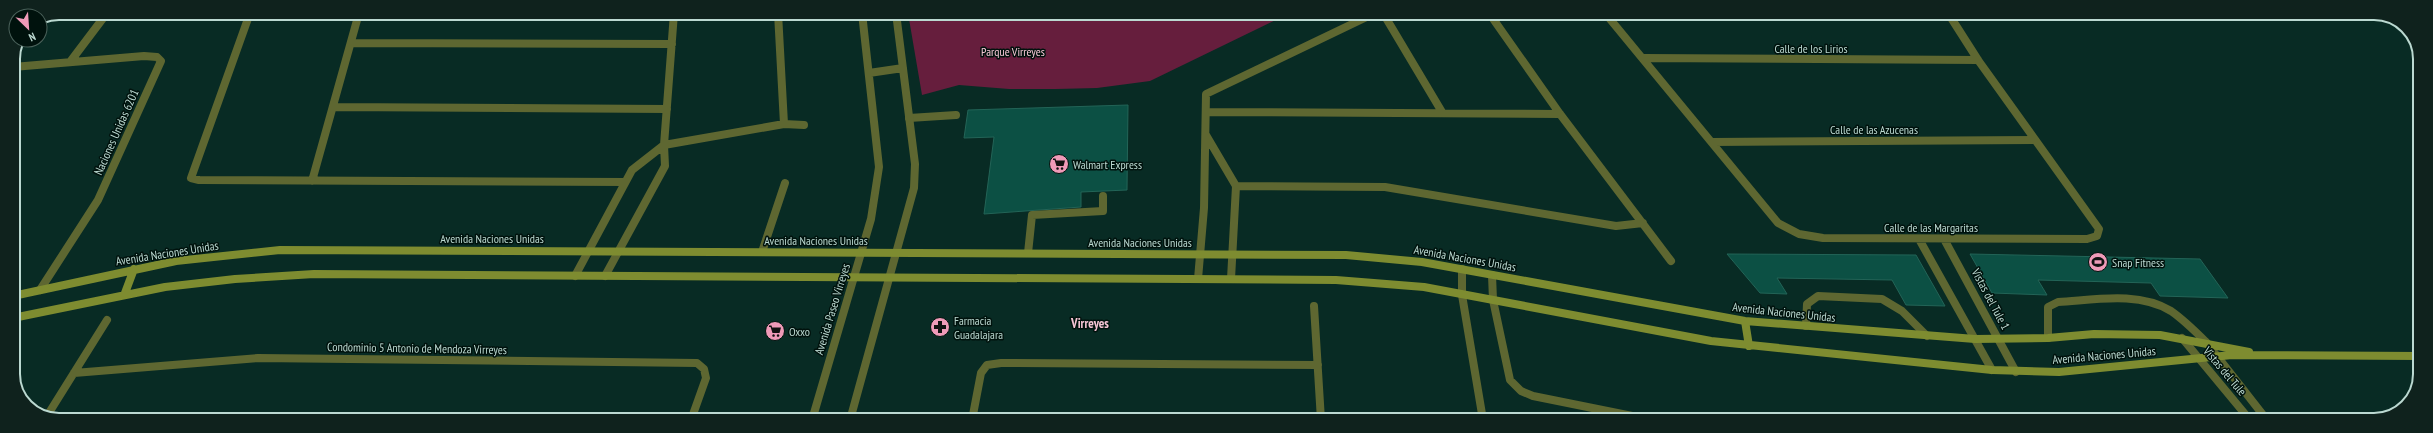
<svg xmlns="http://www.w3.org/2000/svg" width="2433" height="433" font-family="'PT Sans Narrow',sans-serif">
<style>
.green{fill:#661e3d}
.building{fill:#0c5044;stroke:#236457}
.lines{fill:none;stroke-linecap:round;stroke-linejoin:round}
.lane{stroke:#5e6731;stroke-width:8}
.street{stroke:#5e6731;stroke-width:8}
.secondary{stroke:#7e8c30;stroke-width:8}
.labels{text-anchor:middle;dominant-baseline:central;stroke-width:3;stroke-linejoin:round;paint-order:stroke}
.street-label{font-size:12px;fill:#bbd9d1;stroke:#00120d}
.park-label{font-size:12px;fill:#f8c9d8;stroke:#00120d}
.poi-label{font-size:12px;fill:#bbd9d1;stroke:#00120d;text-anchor:start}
.neighbourhood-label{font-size:13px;font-weight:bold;fill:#f5c4d4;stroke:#00120d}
.rim{fill:none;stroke:#bbd9d1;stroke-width:2}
</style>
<rect width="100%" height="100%" fill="#082b24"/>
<path class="green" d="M908,13h382l-140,68 -53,7 -41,1h-47l-50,-4 -37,10z"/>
<path class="building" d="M1128,105l-1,85 -46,2v15l-97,7 10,-77 -30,1 4,-28z
M1727,254l189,1 29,51 -39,-1 -14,-25 -115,-2 10,16 -27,-1z
M1970,254l230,5 28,39 -68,-2 -9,-13 -113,-3 9,15 -55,-2z"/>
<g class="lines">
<path class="lane" d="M909,118l47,-3
M1028,253l4,-38 71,-4v-15
M1806,326l1,-22 11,-8 64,3 20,12 25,25
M2048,338v-31l10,-5c36,-2 80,-11 113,9 13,9 24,20 35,31"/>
<path class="street" d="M250,13l-59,165 8,2 426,2
M778,13l6,111
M1383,13l59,99
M1489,13l71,101 111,147
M1605,13l173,210 21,11 24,4 264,1 10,-3 2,-7 -121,-169 -30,-47
M351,43l321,1
M1644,58l334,2
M70,62l37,-49
M13,67l131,-11 13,1 4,4 -63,139 -58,90
M869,73l34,-5
M333,107l334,2
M1206,112l354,2
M1206,135l30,51 -5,93
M1712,142l323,-2
M312,181l47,-168
M1236,186l149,1 231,39 27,-3
M1919,239l73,131
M1944,239l72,133
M762,252l23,-69
M1462,269v26l21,125
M1492,275l1,25 17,80 11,11 12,5 119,24
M575,276l57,-106 32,-25 120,-21 20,1
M605,276l60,-110 -1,-21 10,-132
M1198,279l6,-71 2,-114 169,-81
M1314,306l7,114
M2182,338l68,82
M2206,342l61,78
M74,373l184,-15 439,5 7,6 2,9 -15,42
M47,416l60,-96
M812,420l59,-201 8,-52 -17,-154
M850,420l64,-232 1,-24 -19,-151
M972,420l9,-47 6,-8 14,-2 317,2"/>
<path class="secondary" d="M125,293l9,-24
M13,296l163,-35 104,-11 1066,5 76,7 323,59 230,18 73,-1 46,-4 66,1 89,17
M13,318l152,-31 70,-8 79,-5 1022,6 88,7 287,54 281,29 67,2 173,-17 188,1
M1745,321l4,25"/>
</g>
<defs>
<g id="supermarket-disc" transform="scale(1)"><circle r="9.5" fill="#ef9ab8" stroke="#00120d"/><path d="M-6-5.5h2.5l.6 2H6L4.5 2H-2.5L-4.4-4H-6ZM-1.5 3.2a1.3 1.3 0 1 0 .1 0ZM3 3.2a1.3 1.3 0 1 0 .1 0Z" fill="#111"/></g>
<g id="stadium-disc" transform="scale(1)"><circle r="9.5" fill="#ef9ab8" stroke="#00120d"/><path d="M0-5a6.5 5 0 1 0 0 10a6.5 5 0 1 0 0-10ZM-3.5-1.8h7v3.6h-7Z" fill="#111"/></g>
<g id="pharmacy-disc" transform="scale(1)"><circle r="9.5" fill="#ef9ab8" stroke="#00120d"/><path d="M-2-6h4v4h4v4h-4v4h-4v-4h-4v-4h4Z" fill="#111"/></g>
</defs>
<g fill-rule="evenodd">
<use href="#supermarket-disc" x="1059" y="164"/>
<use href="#stadium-disc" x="2098" y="262"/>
<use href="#pharmacy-disc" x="940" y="327"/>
<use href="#supermarket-disc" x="775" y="331"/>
</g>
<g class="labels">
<g class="street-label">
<text x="1811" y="48">Calle de los Lirios</text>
<text x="1874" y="129">Calle de las Azucenas</text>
<text transform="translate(116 132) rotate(-66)">Naciones Unidas 6201</text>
<text x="1931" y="227">Calle de las Margaritas</text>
<text x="492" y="238">Avenida Naciones Unidas</text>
<text x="816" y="240">Avenida Naciones Unidas</text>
<text x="1140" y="242">Avenida Naciones Unidas</text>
<text transform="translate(167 253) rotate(-9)">Avenida Naciones Unidas</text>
<text transform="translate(1465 258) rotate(10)">Avenida Naciones Unidas</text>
<text transform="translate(1991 299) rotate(62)">Vistas del Tule 1</text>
<text transform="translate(832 309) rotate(-73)">Avenida Paseo Virreyes</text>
<text transform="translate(1784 312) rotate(6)">Avenida Naciones Unidas</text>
<text transform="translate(417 348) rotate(1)">Condominio 5 Antonio de Mendoza Virreyes</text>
<text transform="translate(2104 355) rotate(-5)">Avenida Naciones Unidas</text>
<text transform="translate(2225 371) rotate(50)">Vistas del Tule</text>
</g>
<g class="park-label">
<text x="1013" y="51">Parque Virreyes</text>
</g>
<g class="poi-label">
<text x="1073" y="164">Walmart Express</text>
<text x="2112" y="262">Snap Fitness</text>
<text x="954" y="320">Farmacia<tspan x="954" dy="14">Guadalajara</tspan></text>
<text x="789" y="331">Oxxo</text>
</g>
<g class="neighbourhood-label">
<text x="1090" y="323">Virreyes</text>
</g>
</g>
<path d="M0 0H2433V433H0ZM59 20H2374A39 39 0 0 1 2413 59V374A39 39 0 0 1 2374 413H59A39 39 0 0 1 20 374V59A39 39 0 0 1 59 20Z" fill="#0f221d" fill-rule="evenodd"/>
<path class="rim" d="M59 20H2374A39 39 0 0 1 2413 59V374A39 39 0 0 1 2374 413H59A39 39 0 0 1 20 374V59A39 39 0 0 1 59 20Z"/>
<g transform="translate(28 28) rotate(155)"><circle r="19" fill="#00120d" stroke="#4b625b"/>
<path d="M0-3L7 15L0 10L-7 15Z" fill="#ef9ab8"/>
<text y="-6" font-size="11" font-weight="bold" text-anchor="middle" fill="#bbd9d1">N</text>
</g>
</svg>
